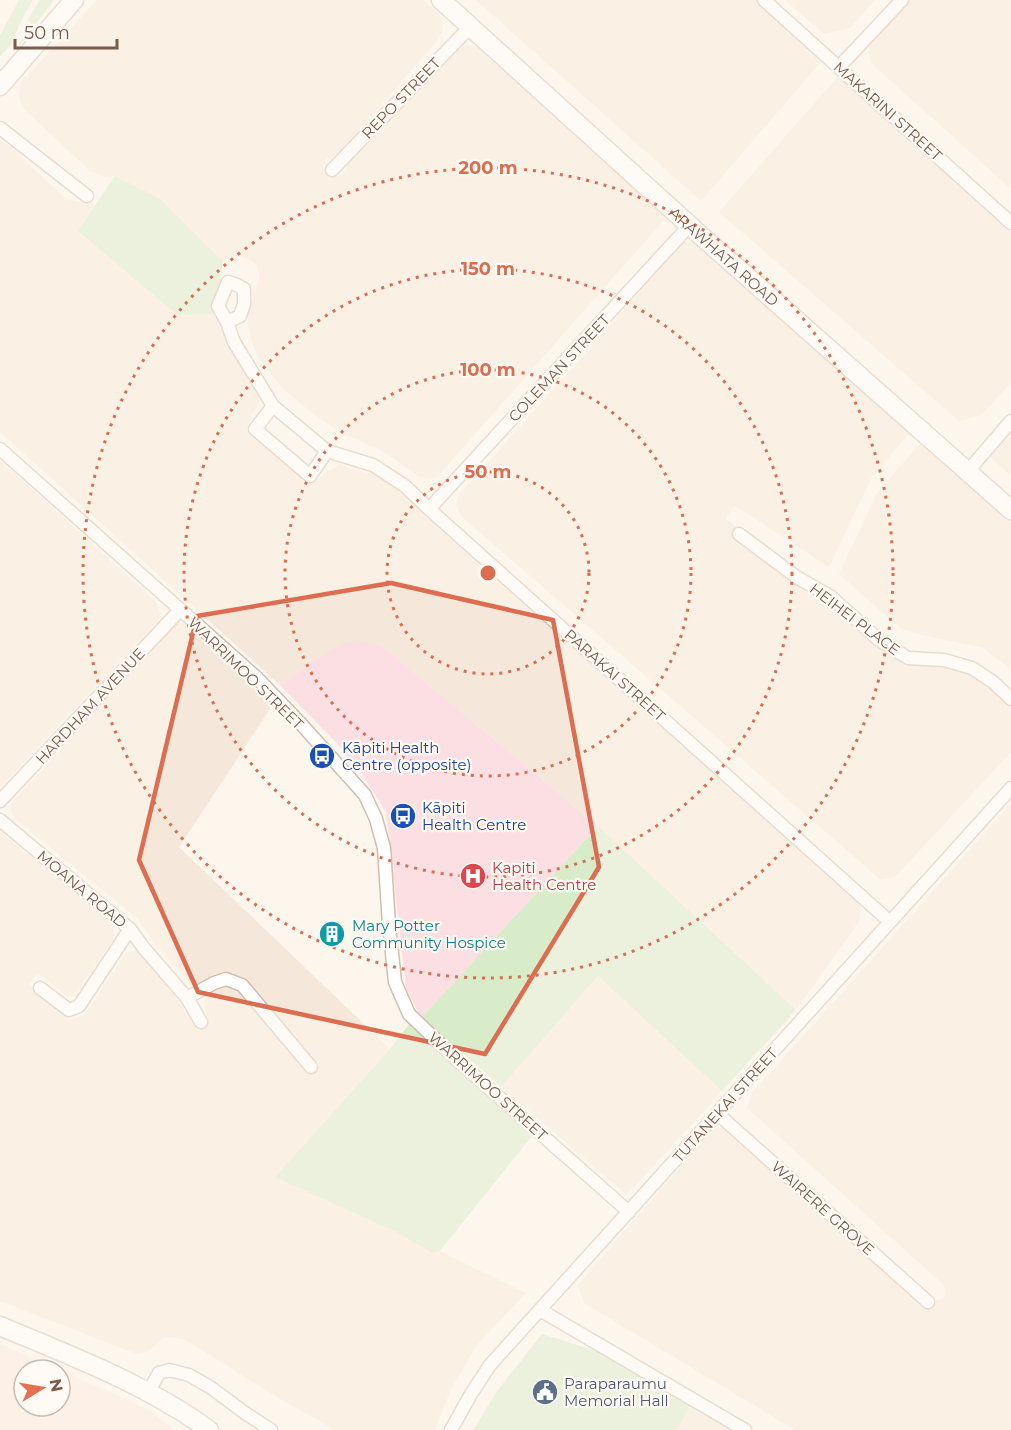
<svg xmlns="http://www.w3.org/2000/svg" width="1011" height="1430" font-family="Montserrat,sans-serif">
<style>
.residential{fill:#f5e8da}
.commercial{fill:#fde8e0}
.medical{fill:#fbdfe3}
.green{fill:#d8ecc9}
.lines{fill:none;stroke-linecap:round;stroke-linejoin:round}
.minor-casing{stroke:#d1beb0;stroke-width:15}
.secondary-casing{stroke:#d6c0b0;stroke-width:21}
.minor{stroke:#fff;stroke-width:12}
.secondary{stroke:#fff;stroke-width:18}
.marked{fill:none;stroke:#dc6d51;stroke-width:4.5;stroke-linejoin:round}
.ring{fill:none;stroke:#dc6d51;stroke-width:3;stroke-dasharray:3 6}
.labels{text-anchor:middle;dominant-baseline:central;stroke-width:4.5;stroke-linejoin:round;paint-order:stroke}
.street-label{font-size:15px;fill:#7a5c4d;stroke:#fffaf3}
.transit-label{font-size:15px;fill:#164399;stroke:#fffaf3;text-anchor:start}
.health-label{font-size:15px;fill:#be3a42;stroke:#fffaf3;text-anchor:start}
.culture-label{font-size:15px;fill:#0d838f;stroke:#fffaf3;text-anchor:start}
.service-label{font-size:15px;fill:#4e5e75;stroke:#fffaf3;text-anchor:start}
.centre{fill:#dc6d51;stroke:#fffaf3;stroke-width:3}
.ring-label{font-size:18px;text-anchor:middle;font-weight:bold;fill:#dc6d51;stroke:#fffaf3;stroke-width:4.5;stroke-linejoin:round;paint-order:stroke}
</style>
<rect width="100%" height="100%" fill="#fdf6ec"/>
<path class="residential" d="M97,0h326l19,17 1,13 -5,10 -101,115 -10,3 -4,10 6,10 14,-3 4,-9 109,-114 10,-7 10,2 189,162 -1,11 -226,256 -6,2 -12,-1 -39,-27 -38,-16 -27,-18 -34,-28 -24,-31 -6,-15 -6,-26 13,-36v-9l-2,-6 -10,-7 -13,-2 -11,5 -64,-63 -44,-22 -10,1 -15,-6 -68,-64 -3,-11 2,-14z
M476,0h285l64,57 -124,144z
M785,0h90l-25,28 -26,6z
M910,0h101v189l-141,-127 -1,-18z
M841,73l170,147v163l-30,32 -22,6 -240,-209z
M0,141l7,3 59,55 29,6 -17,26 99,84 39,-1 13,33 29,47 1,10 -7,10 -6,16 61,53 10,-2 9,-9 13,-7 45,13 14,11 79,74 380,334 3,8v15l-64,90 -198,-184 -215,-179 -59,7 -44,31 -280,-253z
M695,241l220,185 -44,53 -42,88 -95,-62 -8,14 104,77 47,46 46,17 43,8 45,37v48l-116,125 -15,2 -418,-362 -6,-12 3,-10 225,-253z
M1011,424v52l-20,-18 1,-15z
M925,438l86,78v153l-28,-21 -70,-15 -12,-5 -10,-8 -52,-46 38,-81z
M0,460l157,143 3,11 -2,7 -158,166z
M183,623l6,3 83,80 -93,141 211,202 -114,127 120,56 36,21 8,-2 86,42 -49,52 -26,44 -16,41h-99l-56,-31 -96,-60 -13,-2 -8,1 -16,14 -10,2 -137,-53v-469l107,86 7,10 -1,11 -39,57 -6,1 -30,-24 -9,11 41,36 15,-6 41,-61 7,-2 8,1 59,78 8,-6 -4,-23 10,-9 12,-7 9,2 82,79 -72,-88 -13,-5 -9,-1 -11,3 -13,9 -9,-1 -38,-42 -13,-21 -125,-102 -3,-8 1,-7 162,-178z
M1011,804v626h-216l-211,-127 -6,-18 138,-159 15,4 198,171 12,-1 4,-4 -1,-11 -197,-177 5,-15z
M598,976l124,115 -95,104 -126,-108z
M692,1402l49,28h-64z"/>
<path class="commercial" d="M0,1344l60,26h-36v36h36v-36l88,39 26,21h-174z"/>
<path class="medical" d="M364,641l19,6 215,179 -177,192 -15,-30 -20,-176 -33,-52 -73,-75 44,-31 20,-11z"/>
<path class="green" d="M19,0h14l-9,15 -12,28 -12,14v-22z
M40,0h14l-35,46 10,-28z
M115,176l44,22 64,63 -7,53 -39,1 -99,-84z
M598,826l198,184 -74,81 -124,-115 -97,111 -80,-69z
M410,1023l126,108 -96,120 -8,2 -36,-21 -121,-55 115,-128z
M542,1334l64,20 86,48 -15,28h-204l24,-39z"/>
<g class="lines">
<g class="minor-casing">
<path id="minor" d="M764,0l247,223
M839,67l63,-67
M0,128l87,68
M332,170l138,-143
M227,322l13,-6 4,-12v-15l-7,-4 -9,-3 -10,24 9,16 7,20 39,64 54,45 46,14 32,21 24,23 460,412
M273,406l-18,23 55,47 17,-25
M0,449l256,228 46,48 63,70 11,24 8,29 5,77 6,57 14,32 48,46 172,152
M968,471l43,-50
M429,509l260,-283
M739,534l59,44 32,18 49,44 29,18 36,2 28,8 21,14 18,17
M0,801l180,-191
M0,820l130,109 13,18 44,51 14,24
M40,988l29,22 10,-4 51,-77
M187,998l27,-15 12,-4 16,6 69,82
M718,1114l210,188
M540,1310l205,120
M149,1391l10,-18 10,-3 20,5 21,12 35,26 26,17
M451,1430l20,-36 19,-29 521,-577"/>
</g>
<g class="secondary-casing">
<g id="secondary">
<path id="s1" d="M441,0l258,234 312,276"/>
<path d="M0,86l74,-86"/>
<path d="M0,1326c71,30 146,58 209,104"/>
</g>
</g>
<use href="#minor" class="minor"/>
<use href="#secondary" class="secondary"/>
</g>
<path d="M0 0H1011V1430H0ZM391,583l162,37 46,247 -114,187 -287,-62 -59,-132 58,-244z" fill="#fdf6ec" fill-opacity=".55" fill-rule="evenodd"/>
<path class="marked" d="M391,583l162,37 46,247 -114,187 -287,-62 -59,-132 58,-244z"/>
<g class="ring">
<circle cx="488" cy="573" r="101"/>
<circle cx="488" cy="573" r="203"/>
<circle cx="488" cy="573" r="304"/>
<circle cx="488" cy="573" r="405"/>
</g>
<defs>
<g id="bus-disc" transform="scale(1.35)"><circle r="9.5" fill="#1a4fb4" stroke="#fffaf3"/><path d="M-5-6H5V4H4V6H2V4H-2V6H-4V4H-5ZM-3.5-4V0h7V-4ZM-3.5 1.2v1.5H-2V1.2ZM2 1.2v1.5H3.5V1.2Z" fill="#fff"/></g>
<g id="hospital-disc" transform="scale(1.35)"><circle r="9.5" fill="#e0444e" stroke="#fffaf3"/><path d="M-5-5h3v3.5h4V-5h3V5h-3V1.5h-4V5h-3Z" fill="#fff"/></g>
<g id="building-disc" transform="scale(1.35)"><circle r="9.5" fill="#0f9aa8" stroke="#fffaf3"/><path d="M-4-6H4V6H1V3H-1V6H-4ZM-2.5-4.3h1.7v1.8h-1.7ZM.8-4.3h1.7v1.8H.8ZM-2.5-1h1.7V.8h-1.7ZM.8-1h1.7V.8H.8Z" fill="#fff"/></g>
<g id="civic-disc" transform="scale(1.35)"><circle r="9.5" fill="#5c6f8a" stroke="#fffaf3"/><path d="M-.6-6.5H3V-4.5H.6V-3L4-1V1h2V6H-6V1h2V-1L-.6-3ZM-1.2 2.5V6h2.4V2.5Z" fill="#fff"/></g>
</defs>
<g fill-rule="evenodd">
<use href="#bus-disc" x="322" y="756"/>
<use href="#bus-disc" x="403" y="816"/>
<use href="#hospital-disc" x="473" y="876"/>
<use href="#building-disc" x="332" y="934"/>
<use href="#civic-disc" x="545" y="1392"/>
</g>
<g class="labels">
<g class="street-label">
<text transform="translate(401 98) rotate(-46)">REPO STREET</text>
<text transform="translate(888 111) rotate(42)">MAKARINI STREET</text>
<text stroke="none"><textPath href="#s1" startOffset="382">ARAWHATA ROAD</textPath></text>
<text transform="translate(559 368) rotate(-47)">COLEMAN STREET</text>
<text transform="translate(855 619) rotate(37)">HEIHEI PLACE</text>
<text transform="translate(246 673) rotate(44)">WARRIMOO STREET</text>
<text transform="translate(615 675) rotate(42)">PARAKAI STREET</text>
<text transform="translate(90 706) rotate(-47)">HARDHAM AVENUE</text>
<text transform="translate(82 889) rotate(40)">MOANA ROAD</text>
<text transform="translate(488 1086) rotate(42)">WARRIMOO STREET</text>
<text transform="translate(725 1105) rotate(-48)">TUTANEKAI STREET</text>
<text transform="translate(823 1208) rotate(42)">WAIRERE GROVE</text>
</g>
<g class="transit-label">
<text x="342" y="747">Kāpiti Health<tspan x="342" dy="17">Centre (opposite)</tspan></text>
<text x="422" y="807">Kāpiti<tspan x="422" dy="17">Health Centre</tspan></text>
</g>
<g class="health-label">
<text x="492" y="867">Kapiti<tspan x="492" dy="17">Health Centre</tspan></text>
</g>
<g class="culture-label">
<text x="352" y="925">Mary Potter<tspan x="352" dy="17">Community Hospice</tspan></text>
</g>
<g class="service-label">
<text x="564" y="1383">Paraparaumu<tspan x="564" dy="17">Memorial Hall</tspan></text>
</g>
</g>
<circle cx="488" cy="573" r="9" class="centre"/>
<g class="ring-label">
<text x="488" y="174">200 m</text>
<text x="488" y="275">150 m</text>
<text x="488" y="376">100 m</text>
<text x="488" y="478">50 m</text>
</g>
<g transform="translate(42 1388) rotate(79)"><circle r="28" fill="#fffaf3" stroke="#cabbb1" stroke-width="1.5"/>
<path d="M0-4.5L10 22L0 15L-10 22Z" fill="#e76f51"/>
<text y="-9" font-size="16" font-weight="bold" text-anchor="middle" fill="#7a5c4d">N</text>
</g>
<path d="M15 39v9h102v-9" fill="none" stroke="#7a5c4d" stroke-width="3"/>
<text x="24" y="39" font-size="18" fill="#7a5c4d" stroke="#fffaf3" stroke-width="4.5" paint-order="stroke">50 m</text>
</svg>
